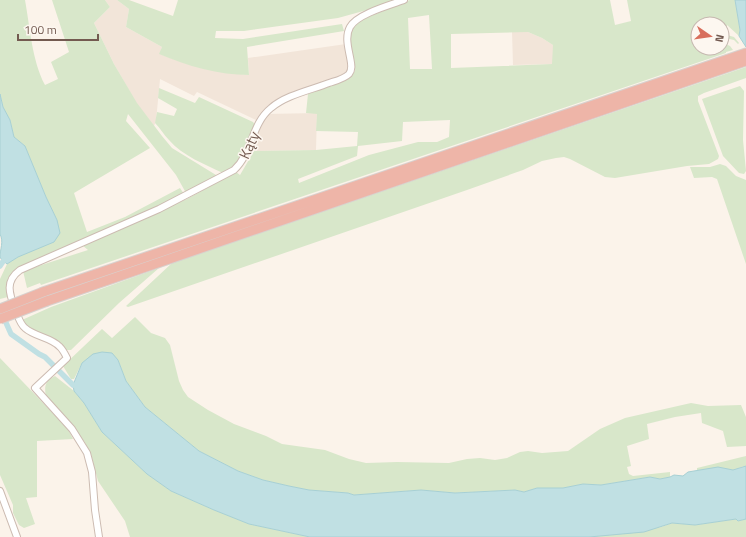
<svg xmlns="http://www.w3.org/2000/svg" width="746" height="537" font-family="'Titillium Web',sans-serif">
<style>
.residential{fill:#f2e5d9}
.green{fill:#d8e7ca;fill-rule:evenodd}
.water{fill:#c0e0e3;stroke:#a7d0d4}
.lines{fill:none;stroke-linecap:round;stroke-linejoin:round}
.canal{stroke:#c0e0e3;stroke-width:5.5}
.minor-casing{stroke:#ccbbb1;stroke-width:8}
.highway-casing{stroke:#d8d1ce;stroke-width:11}
.minor{stroke:#fff;stroke-width:6}
.highway{stroke:#eeb5a8;stroke-width:9}
.highway-bridge-casing{stroke:#d8d1ce;stroke-width:11;stroke-linecap:butt}
.highway-bridge{stroke:#eeb5a8;stroke-width:9}
.labels{text-anchor:middle;dominant-baseline:central;stroke-width:3;stroke-linejoin:round;paint-order:stroke}
.street-label{font-size:15px;fill:#735a50;stroke:#fdf7f0}
</style>
<rect width="100%" height="100%" fill="#fbf3ea"/>
<path class="residential" d="M105,0h12l12,9 -3,18 36,20 -2,7 13,5 33,10 43,6 -1,-17 98,-14 4,23 -2,6 -10,5 -56,20 -24,23 -61,-29 -3,4 -34,-17 -4,42 -2,5 -17,-22 -23,-40 -20,-41 16,-16z
M512,32h16l14,6 11,7v19l-40,1z
M317,113l-1,37 -67,1 17,-37z"/>
<path class="green" d="M0,0h25c5,27 7,61 20,85l13,-6 -7,-17 18,-10 -17,-52h53l5,7 -16,16 20,41 23,39 25,33 10,12 44,27 -1,3 -29,15 -10,-18 -48,-61 -2,7 24,27 -76,45 13,39 38,-15 55,-29 4,6 -30,16 -71,29 -67,30c-9,10 -11,15 -8,28l-8,2v-20l7,-15 11,-7 39,-37 -11,-23 -21,-51 -11,-9 -4,-17 -7,-13 -3,-13z
M117,0h12l44,16 5,-16h219l-29,11 -1,-1 -29,8 -94,13h-28l-1,7 28,1 99,-15 2,7 -97,16 2,28c-30,0 -62,-9 -90,-21l3,-7 -36,-20 3,-18z
M410,0h200l5,25 16,-4 -4,-21h108l5,30 -1,6 -12,-11v10l7,2 5,6 -1,1 -4,-4 -9,-2 1,6 4,2 3,4 -7,2v1l-685,232 -1,-2 -13,5 -4,-17 65,-21 -6,-5 105,-46 49,-27 4,3 14,-24 62,-1 41,-4 1,-14 -42,-1 1,-17 -11,-1 2,-19 39,-15 8,-8 -5,-28 1,-9 2,-7 8,-7zM429,15l3,54h-22l-2,-51zM698,24h24v24h-24zM528,32l14,6 11,7 -1,19 -101,4v-34zM450,120l-1,17 -12,5h-19l-49,13 -70,28 -1,-4 59,-23 1,-10 44,-5 1,-19z
M746,67v11l-42,15 -6,3v5l21,55 -1,3 -9,5 -22,2 -72,12 -10,-1 -35,-18 -6,-2 -8,1 -14,3 -19,9 -56,20 -339,117 -2,-1 46,-43z
M740,86l4,5 -1,49 3,31 -2,3 -5,-1 -16,-17 -21,-57z
M159,88l36,15 4,-6 54,25 2,3 -14,34 -7,8 -11,6c-19,-9 -40,-17 -54,-33 -5,-5 -9,-12 -14,-17l2,-11 17,4 3,-7 -19,-11z
M720,164l6,2 10,10 10,4v84l-29,-85 -5,-2 -18,1 -4,-11h20z
M159,268l-40,35 -48,47h-5l-37,-22 -7,-8 29,-13z
M135,317l16,16 14,5 5,7 9,36 4,9 5,7 20,13 26,14 32,12 16,8 43,6 24,9 17,4 31,-1 52,1 18,-4 13,-1 15,2 12,-2 13,-6 8,-1 14,2 26,-2 32,-22 25,-11 66,-15 17,3 33,-1 5,12v29l-19,1 -4,-16 -21,-8 -1,-10 -26,4 -28,7 2,15 -22,7 4,20 -4,1 2,7 4,2 37,-4v5l-10,2 -10,-2 -49,8 -18,-1 -20,4h-26l-13,4 -9,-2 -60,3 -34,-3 -67,5 -6,-2 -39,-3 -20,-4 -26,-6 -25,-9 -39,-20 -54,-44 -19,-26 -8,-21 -36,3 -8,16h-3l-8,-13 39,-37 10,9z
M0,358l68,71 5,10 -36,2v56l-11,1 9,26 -11,4 -5,-3 -6,-12v-8l-13,-30z
M55,376l19,15 10,12 18,29 45,42 24,17 43,19 35,14 61,13h-180l-5,-16 -27,-40 -7,-27 -7,-13 -38,-44c-2,-11 -1,-16 9,-21z
M746,456v10l-5,1 -5,3h-6l-7,-2 -26,3v-3z
M736,519l2,2 8,-2v18h-157l72,-10 11,-4 23,2z"/>
<path class="water" d="M735,0h11v47l-7,-11 1,-6z
M0,94l3,13 7,13 4,17 11,9 21,51 11,23 3,13 -6,9 -36,15 -11,7c-2,-2 -6,-4 -7,-7 0,-8 4,-15 0,-23z
M102,352l10,1 6,7 8,21 19,26 54,44 39,20 25,9 26,6 20,4 39,3 6,2 67,-5 34,3 60,-3 9,2 13,-4h26l20,-4 18,1 49,-8 10,2 10,-2 4,-2 9,1 5,-4 30,-5 15,3 13,-4v53l-8,2 -2,-2 -41,6 -23,-2 -28,9 -55,5h-279l-61,-13 -35,-14 -43,-19 -24,-17 -45,-42 -18,-29 -10,-12 -1,-6 9,-22 11,-9z"/>
<g class="lines">
<path class="canal" d="M0,266l4,-6
M3,316l8,18 28,20 6,3 28,28"/>
<g class="minor-casing">
<path id="minor" d="M0,491l17,46
M99,537l-4,-27 -3,-38 -5,-19 -15,-24 -37,-41 32,-30c-2,-4 -4,-8 -7,-11 -9,-10 -25,-10 -35,-19 -6,-5 -7,-13 -10,-19 -6,-16 -10,-28 5,-39l139,-61 75,-39c19,-18 17,-46 37,-62 15,-13 40,-18 58,-25 6,-2 15,-4 20,-9 4,-5 2,-11 1,-17 -2,-10 -5,-21 0,-30 7,-13 40,-22 54,-27"/>
</g>
<g class="highway-casing">
<path id="highway" d="M43,292l703,-239
M47,301l699,-240"/>
</g>
<use href="#minor" class="minor"/>
<use href="#highway" class="highway"/>
<g class="highway-bridge-casing">
<path id="highway-bridge" d="M0,309l43,-17
M0,319l47,-18"/>
</g>
<use href="#highway-bridge" class="highway-bridge"/>
</g>
<g class="labels">
<g class="street-label">
<text transform="translate(249 145) rotate(-65)">Kąty</text>
</g>
</g>
<g transform="translate(710 36) rotate(103)"><circle r="19" fill="#fdf7f0" stroke="#c6b8b0"/>
<path d="M0-3L7 15L0 10L-7 15Z" fill="#d86e5c"/>
<text y="-6" font-size="11" font-weight="bold" text-anchor="middle" fill="#735a50">N</text>
</g>
<path d="M18 34v6h80v-6" fill="none" stroke="#735a50" stroke-width="2"/>
<text x="24" y="34" font-size="12" fill="#735a50" stroke="#fdf7f0" stroke-width="3" paint-order="stroke">100 m</text>
</svg>
